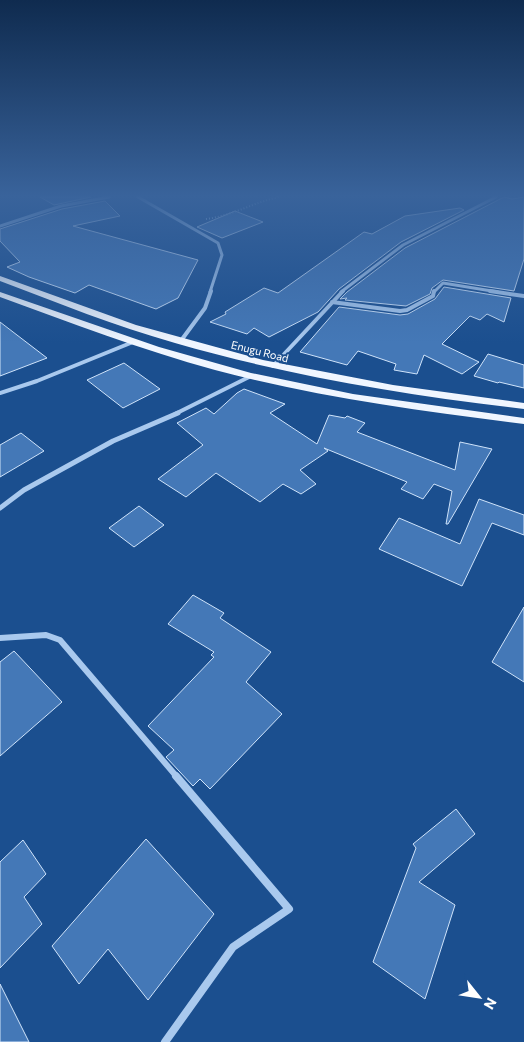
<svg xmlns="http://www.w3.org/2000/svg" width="524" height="1042" font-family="Commissioner,sans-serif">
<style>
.building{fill:#4478b7;stroke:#cfe3fa}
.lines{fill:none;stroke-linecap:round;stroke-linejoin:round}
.path{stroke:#a9c9ee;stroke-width:2;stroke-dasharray:1 2;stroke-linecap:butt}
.street-far4{stroke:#a9c9ee;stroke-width:3}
.street-far3{stroke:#a9c9ee;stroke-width:4}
.street-far2{stroke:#a9c9ee;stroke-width:5}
.street-far1{stroke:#a9c9ee;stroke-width:6}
.street{stroke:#a9c9ee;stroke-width:8}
.primary{fill:#f0f6ff;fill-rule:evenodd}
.labels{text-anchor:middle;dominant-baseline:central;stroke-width:4;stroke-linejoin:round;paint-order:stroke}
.far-street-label{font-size:11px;fill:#fff;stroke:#1b4f8f}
</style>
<rect width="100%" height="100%" fill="#1b4f8f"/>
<path class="building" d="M40,197h51l-37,8z
M504,197l8,2 12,-2v62l-10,32 -71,-11 -11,8 -2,6 -24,12 -61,-6 2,-2 -7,1 7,-7 58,-44z
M105,201l15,15 -47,10 125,34 -20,38 -22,11 -67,-24 -14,8 -46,-16 -22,-10 13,-5 -20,-21v-12l62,-20z
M460,208l4,2 -63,32 -62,47 -21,23 -49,25 -15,-9 -7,6 -37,-12 16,-8 -1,-2 39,-24 14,5 86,-61 8,2 33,-18z
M235,211l28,11 -41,16 -25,-11z
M444,287l67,11 -7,24 -17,-8 -7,6 -10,-4 -28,28 37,18 -17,12 -38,-19 -7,19 -23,-4 2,-6 -38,-13 -11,14 -47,-13 39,-45 61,8 8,-1 27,-15z
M0,322l47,36 -47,18z
M488,354l36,11v23l-25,-6 -1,1 -24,-7z
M124,363l36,26 -37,19 -36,-28z
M244,389l41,15 -15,9 47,31 12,-29 16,3 2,-2 18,7 -8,9 98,38 5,-28 32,7 -44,75h-2l6,-33 -18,-7 -11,15 -22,-10 6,-7 -83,-34 4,3 -28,19 16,14 -15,10 -18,-10 -23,18 -44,-29 -30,24 -28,-18 45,-34 -26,-22 29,-15 8,6 23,-21z
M21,433l23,18 -44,26v-32z
M479,499l45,16v20l-32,-12 -30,63 -83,-37 20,-31 61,26z
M139,506l25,19 -30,22 -25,-19z
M193,595l31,18 -4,5 51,34 -25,30 36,32 -72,75 -10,-10 -7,7 -27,-29 8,-7 -26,-24 66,-69 -3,-2 3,-3 -46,-28z
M524,607v75l-32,-20z
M14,651l48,51 -62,54v-94z
M456,809l19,25 -56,48 36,23 -30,94 -52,-37 43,-114 -3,-4z
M146,839l68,75 -66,86 -40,-51 -29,35 -27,-38z
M23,840l23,34 -22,23 18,27 -42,44v-106z
M0,984l29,58h-29z"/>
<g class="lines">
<path class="path" d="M206,219c26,-3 48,-17 73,-22"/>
<path class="street-far4" d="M138,197l80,46 4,12 -12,37
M0,226l61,-20 48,-9
M341,292l62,-47 93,-48
M434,292l9,-9 55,9"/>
<path class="street-far3" d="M490,291l34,5
M332,302l68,9 7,-1 26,-14 1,-5
M180,342l25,-34 6,-17
M273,366l70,-75
M0,393l37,-12 96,-39
M175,414l76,-38"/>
<path class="street-far2" d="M0,508l24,-18 89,-49 65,-28"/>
<path class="street-far1" d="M0,638l46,-3 14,5 117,137"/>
<path class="street" d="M165,1042l68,-95 56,-38 -113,-133"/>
<path class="primary" d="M0,276l136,49 127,35 130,25 131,18v6c-118,-14 -235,-33 -349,-66 -60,-17 -117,-40 -175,-62z
M0,292l159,55 92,26 102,21 171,24v6c-104,-13 -208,-27 -309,-54 -73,-20 -144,-47 -215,-73z"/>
</g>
<linearGradient id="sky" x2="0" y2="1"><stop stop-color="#0f2b4f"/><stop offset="0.57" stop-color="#39639b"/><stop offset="1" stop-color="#39639b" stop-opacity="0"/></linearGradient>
<rect width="524" height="343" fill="url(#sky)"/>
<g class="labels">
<g class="far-street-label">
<text transform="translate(260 351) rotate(14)">Enugu Road</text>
</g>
</g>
<g transform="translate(479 997) rotate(120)" stroke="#1b4f8f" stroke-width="4" paint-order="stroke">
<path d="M0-4L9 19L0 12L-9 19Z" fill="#ffffff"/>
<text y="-8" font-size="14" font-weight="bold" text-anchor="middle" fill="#ffffff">N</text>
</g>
</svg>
